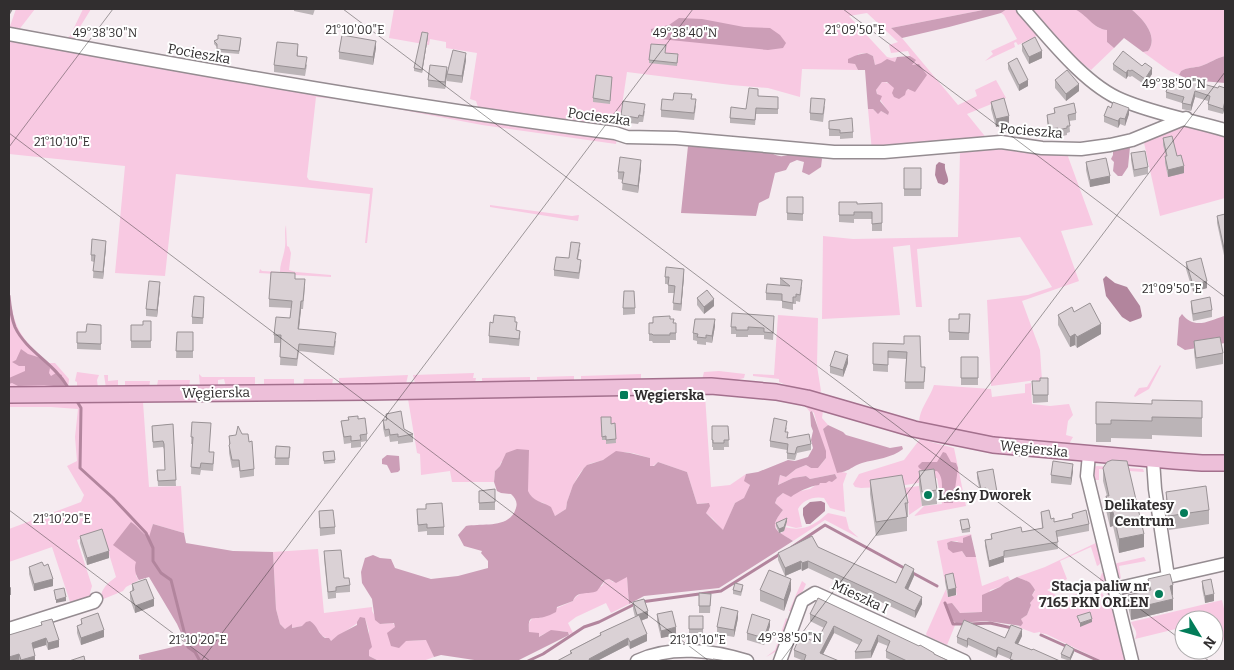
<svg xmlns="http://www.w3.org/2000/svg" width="1234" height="670" font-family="Bitter,serif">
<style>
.green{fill:#f8c9e2}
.forest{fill:#cc9eb7}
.water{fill:#b2859d}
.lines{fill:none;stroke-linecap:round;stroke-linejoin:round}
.stream{stroke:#b2859d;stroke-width:3}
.minor-casing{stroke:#958c91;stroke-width:15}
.major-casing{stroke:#a3708d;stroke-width:18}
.minor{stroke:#fff;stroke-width:12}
.major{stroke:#edbfd9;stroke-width:15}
.wall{fill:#bbb4b7}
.shaded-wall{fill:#999295}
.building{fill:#dad1d5;stroke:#999295}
.ticks{fill:none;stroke:#312e2f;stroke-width:1;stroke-opacity:0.45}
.poi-dot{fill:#037c59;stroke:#fff;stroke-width:2}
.labels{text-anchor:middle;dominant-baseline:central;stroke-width:4;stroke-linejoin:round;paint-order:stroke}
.street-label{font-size:14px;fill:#312e2f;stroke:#fff}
.poi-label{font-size:14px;font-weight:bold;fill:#312e2f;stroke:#fff;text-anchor:start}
.ticks-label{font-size:12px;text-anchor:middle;fill:#312e2f;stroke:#fff;stroke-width:4;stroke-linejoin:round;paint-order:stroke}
</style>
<rect width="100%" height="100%" fill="#f5ebf0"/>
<path class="green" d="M16,9h19l-17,22 -9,-2z
M83,9h8l-19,31 -8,-1 6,-3z
M394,9h594l-97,19 11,10 56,67 19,-9 -2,-6 21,-10 10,18 -39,16 21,26 -116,11 -4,-42h5l3,3 5,-1 7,4c-1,-9 -10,-15 -12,-25l6,-8c11,0 14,10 29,7l1,-32 -2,-1 -2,-5 -17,2 -2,-8 9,-3 -31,-29 -18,3 38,41 4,1 6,-1 -2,5 -20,3 -2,-9 -6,-3 -9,1 -3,10 3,6 -56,-1 -2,28 -32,-9 -37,-3 -104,-13 -9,60 -68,-14 -72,-11 -2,-6 -6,-2 7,-46 -31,-5v-6l-16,-3 -1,6 -40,-7z
M1007,9h11l23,25 -23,11 -2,-3 -2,1 1,4 -30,14 8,-7 -2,-3 26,-12 -13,-24 -3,-2z
M1031,9c12,0 37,-3 47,1 12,6 15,19 29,20v12l7,6 -23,22 -13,-10z
M1131,9h94v47c-9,2 -15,7 -24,10 -7,2 -13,1 -20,5l-2,4 -11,-5 -25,-18 5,-1c11,-15 -5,-32 -17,-42z
M9,37l77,18 531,83 -1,6 -134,-19 -127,-24 -39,-4 -9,80 2,3 64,8 -6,55h-2l5,-49 -194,-20 -11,102 -50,-3 10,-107 -116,-12z
M1182,123l43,12v63l-65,18 -17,-78z
M993,144l73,7 27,74 -32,6 18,50 -57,20 18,49 2,31 -6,1v-2l-45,6 -4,-86 41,-5 24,-8 -32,-50 -103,12 5,58h-6l-6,-62 -17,2 7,68 -78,4 1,-83 30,3 105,-2 2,-86 -88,8v-2z
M490,205l82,11 7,-1 -1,6 -88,-14z
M286,225l1,21 2,1 2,6 -2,17 7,2 35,3v2l-72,-4 1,-4 2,2 18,1c0,-9 4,-16 5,-25 1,-8 -1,-14 1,-22z
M9,291c5,38 11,47 40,72h6l14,16 -1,10h-59z
M778,315l40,3 -1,48 4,25 -2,3c-12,2 -28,-7 -40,-12v-3l-26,-3v-2l21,1z
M1160,365l1,1 -12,23 -14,8 -1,-1 5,-8 8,-1z
M719,371l26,3 -1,4 -11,3 -31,-1 2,-8z
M77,372l22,3 -2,5 1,8h-21v-6l-2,-1z
M474,373l-1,5h3l-1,5 -60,1 -2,-9z
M199,374l3,3h53v9l-29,1 -2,-8 -6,1v7h-18z
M641,374v6l-60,1v-5z
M104,375h4v6l10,-1v8h-12z
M408,375l-2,9 -67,1v-7z
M574,376v5h-37v-4z
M530,377v5l-48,1v-5z
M264,379h30v7h-30z
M304,379h29l-1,6 -29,1z
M158,380h32l-1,7 -30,1 -2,-2z
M125,381h25l-1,7h-24z
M1031,383l1,21 18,2 19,-2 4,11 -5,6 -2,14 7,2 -4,7 -72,-5 -78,-16c0,-14 11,-25 15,-38l57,4 1,8 33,-4v-9z
M705,395l6,92 19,-2 16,-11 -1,7 5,4 -6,14 -9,4 -12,28 -10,-12 -7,-6 1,-10 -10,1 -10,-32 -29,-10 -5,4h-3v-8c-8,-2 -18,-6 -26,-6 -9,-1 -14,5 -21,8 -5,2 -11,2 -15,5 -10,5 -21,33 -22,44l-11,7 -11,-13c-7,-1 -13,-5 -16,-11v-42l-27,12 -1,4 -5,5 -1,11h-42l-2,-11 -29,4 -1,-21 -3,-1 -9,-54z
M143,402l6,85 32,-1 3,47 -31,-9 -3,14 -8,-4 -3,-4 -3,46 3,4 -13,7 -3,4 -22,9c-1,-11 7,-17 15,-23l-14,-46 -25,9 15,46 -2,7 6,3 -25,9 -19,-58 -43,15v-33l72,-27 3,-7 -17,-29 10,-5 -2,-24 3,-28 -27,-2h-42v-3z
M806,407l17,4 -1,7 6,7 -5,4 19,43 5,1 -4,11 2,28 -15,-4 -6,-10c-11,-2 -21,2 -26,11l4,18 -6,1 -15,-4 -4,1 -1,3 5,5 3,-2 1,-4c18,5 30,-2 43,-14l18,4 3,12 10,9 -34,-18 -32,21c-16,-11 -26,-11 -10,-31l-8,-7 2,-5 6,-5 11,1 2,-2 14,-3 9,-6 18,-5 -2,-4 -25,5 -4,-3 -13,2 -15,7 2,-10 6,2 10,-8 10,-4 5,3h7l8,-10 -12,-45 -2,-2 -2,1z
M920,439l34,9 12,58 -52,10 10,-10 18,-2 -5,-26c-25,8 -50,9 -76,10l-6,-1 -2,-3 6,-10 45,-14z
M1097,466l46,3 1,3 -45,-3v11h-5v-13z
M919,486l3,20 -13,9 -1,-20 -3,-1 -1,-6z
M971,534l1,2 -2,-1 -6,8h-4l-3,-2h-6l-4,2 1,6 14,2 4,6h10l6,29 26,-10 2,4 -10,7 -10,3 -7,22 -23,1 -8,-10 -2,16 6,4 -9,22 -20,-9 -1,-2 20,-45 2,8 9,-2 -4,-15 -8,2 -8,-41z
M1100,541l3,17 -4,7 -2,1 -6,-19 -31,14 7,18 -20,11 14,8 16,-4 18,5 7,-6 2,3h2l4,-8 -2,-7h-8v-3l2,-5h3l4,4 20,84h-27l-56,-27 -6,-1v-1l-6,1 -16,-6 4,-2 -1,-6 6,-4 4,-10 -1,-2 3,-5 -1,-3 3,-4c-6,-12 -8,-9 -18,-14l28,-10z
M318,549l6,64 48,-6v4l8,13 13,-1 13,18 21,-1 7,17 -11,4h-17l-1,-1 -26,1 -10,-5v-25l-4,-13 -34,23 -10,-6 -2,-4 -16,-5 -18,3 -5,-5 -4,-15 -3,-57z
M1144,557l2,4 -27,5 2,13 -4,-4 -4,-11z
M627,576l2,28 -18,9 -5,-10 -30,14 -8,6 5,10 -4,1 -1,-2c-10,-2 -21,-1 -29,5l-10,-5v-9l4,-6 7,1 17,-10 16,-7c4,-9 20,-11 29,-15l3,-6 4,-1 4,3z
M802,581l4,3 -12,27h-5z
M1222,600l3,13v33l-7,-27 -34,1v7l-49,12c4,-8 -2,-11 -4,-17z
M786,618l4,3 -13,30 -11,6 9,-7z"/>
<path class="forest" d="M988,9h19l-6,4 -52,14 -47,11 -11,-10z
M1074,9h57c12,10 28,27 17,42l-5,1 -19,-14 -10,10 -7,-6v-12c-14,-1 -20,-16 -33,-21z
M679,18l23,1 42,8 26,1 10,7 6,8 -3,5 -15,2 -108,-11 -9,-5v-5l18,-4z
M867,53l6,3 2,9 6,-2 6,-4 8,3 2,-5 13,-1 6,4 -4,5 7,-1 8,11 -12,17 -7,-3 -2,2 -1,4 -6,4 -5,-2 -2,-4 2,-5 -7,-6h-5l-6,8 1,4 5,2 -2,5 9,11 -1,3 -7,-4 -3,3 -5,-5h-5l-3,-39h-7l-3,-6 -7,-1v-4c6,-3 11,-5 19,-6z
M1225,56v27l-35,-3 -11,-5 2,-4c7,-4 13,-3 20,-5 9,-3 15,-8 24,-10z
M1128,144l2,3 -2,20 -6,9h-4l-5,-5 1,-9 -3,-3 2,-4v-4l-4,-2z
M688,146l83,7c12,6 14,2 24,0 7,-1 18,3 26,4l1,2 -1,8 -12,8 -7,-3 2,-10 -7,-2 -7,3 -4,7 -11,3 -6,25 -10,5 -3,13 -75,-3z
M1225,313v30l-40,7 -8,-5 2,-27 3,-4c12,16 27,7 42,2z
M21,349l7,5 13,4 9,10 -1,5 2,3 5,-3 6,2 -1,4 5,6 -3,2 -19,-2 -26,1 -6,-3 -3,1v-6l16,-7v-5h-6l-7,-4 4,-2z
M812,411l14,40v7l-8,10h-7l-5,-3 -10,4 -10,8 -6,-2 -2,10 15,-7 13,-2 4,3 25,-5 2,4 -5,4 -3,-1 -3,2h-6l-1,2c-9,1 -22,7 -28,12l-8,-4 -6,5 -2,5 8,7c-16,20 -6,20 10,31l-74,47 -75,8 -15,8 -2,-27 -11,6 -7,-4 -4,1 -8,11c-9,4 -20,-1 -24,10l-16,6 -1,5c-4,2 -8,4 -12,5 -13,3 -16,-3 -15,15l10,1v4l12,-7 17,2 1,3 -52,26h-36l-40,-6 -7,2 -8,-17 -20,1 -7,7 -8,-2 -4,-13 8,-6 -1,-4 -14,1 -5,-4 -3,-21 -10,-16 -1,-11 4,-14 8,-3 7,3 11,1 4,9 36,11 27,-3 30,-8v-7l-7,-8 1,-2 -18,-5 -6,-11 8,-9c17,-3 44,3 50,-18 2,-6 -1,-10 -5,-14l-10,-1 -4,-2 -3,-9 1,-11 5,-5 6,-13 11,-4 12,1 -1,41c4,10 15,11 23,16l4,9 11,-7 1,-7 6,-17 11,-17 3,-3 16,-5 13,-9 14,2 20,5v8h4l4,-4 29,10 10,32 12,-1 1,3 -4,7 17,17 12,-27 9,-5 6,-13 -6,-4 2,-7 12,-2 30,-12 7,1 13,-4 5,-9 -2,-8 2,-9 -2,-5 -1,-14z
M828,425l15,7 3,3 44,13 12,-2 1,3c-11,9 -27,10 -41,14 -12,4 -11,8 -25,10l-14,-44z
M943,452l3,1 5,9 5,1 2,5 -5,35h-9c-5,-10 2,-23 -7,-32l-12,1 -6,-4 -1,-2 4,-4h15z
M387,455l12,1 1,14 -2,2 -7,1 -4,-8 -5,-1v-5z
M131,522c7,4 10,11 18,15l4,-13 31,9 2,10 47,8 40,1 3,57 4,15 5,5 7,-5v4l10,-2 4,-4 4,-1c8,5 8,13 15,17h4l2,3 7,-6 19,-10v-3l3,-5 5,1 7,29 -3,3v6l10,5h-235l-5,-2v-4l47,-11 -9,-20 -28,-47 -10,3c-4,-6 -5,-12 -3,-18l-23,-17z
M971,535l5,22h-10l-4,-6 -9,2 -5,-4 -1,-6 4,-2 12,2v-5z
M1017,577c10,5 12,2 18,13l-3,5 2,3 -4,5 1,2 -4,10 -6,4 2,4 -2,3 -34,-5 -31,2 -6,-4 -4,-15 6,-1 8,10 22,-1v-17l18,-8 5,-4z"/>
<path class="water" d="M939,162l6,2c-1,7 4,12 3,18l-4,3 -6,-2 -3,-8 1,-10z
M1106,276l9,7 12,4 13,19 2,10 -1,2 -11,4 -8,-5 -16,-21 -3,-17z
M821,501l4,2v8l-15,13h-4l-3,-9v-7l7,-6z"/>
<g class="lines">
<path class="stream" d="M9,296c1,11 2,21 6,31 11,24 39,36 52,59
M78,403l3,5 -1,60 33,30 33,35 7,15v13l8,12 10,7 17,67 7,5 5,9
M792,547l33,-22 81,44
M911,572l26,14
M641,602l80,-11 59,-37
M945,603l8,21h12
M971,624l19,-1 22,5
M1041,635l58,26
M528,661l15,-7 41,-27 15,-5 36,-18"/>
<g class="minor-casing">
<path id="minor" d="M1023,9c26,29 62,76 99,91 33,14 69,20 103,30
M9,34c201,37 403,73 606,99l12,4 49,1 158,14h50l117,-10 41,6 39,1 29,-4 22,-5 54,-22
M1089,454l-2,22 45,185
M1153,460l2,29 13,88
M1115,589l110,-25
M9,629l85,-27 2,-3
M637,661c34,-16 76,-11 110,0
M780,661l22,-60 13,-8 149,68"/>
</g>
<g class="major-casing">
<path id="major" d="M9,395l360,-3 342,-6 65,6 31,6 107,31 79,16 181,16 28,2h23"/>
</g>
<use href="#minor" class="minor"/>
<use href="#major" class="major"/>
</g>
<path class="wall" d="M294,9h21l-2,6 -19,-4z
M428,36l-6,37 -8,-2v-3z
M218,39l23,3 -2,12 -22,-2v-5l-3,-3v-3z
M1022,44l20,14 -13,6 -7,-13z
M376,48l-3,17 -34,-6v-7z
M298,52v4l9,9 -2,11 -31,-4v-7z
M666,53l12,4 -1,9 -28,-3v-3z
M466,60l-4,23 -15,-2v-6l-2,14 -17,-2v-7l19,-7z
M1008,63l20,23 -9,5 -11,-22z
M1113,64l39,10 -7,11 -13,-9 -2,1 -2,-1 -2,3 -13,-9z
M612,77l-2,27 -17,-2v-4z
M1055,80l24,11 -13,10 -11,-13z
M1187,85l31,3h7l-2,26 -15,-4v-9l-13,-4 -4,14 -9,-2v-6l-16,-5v-6z
M758,96l20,1v17h-22l-1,11 -25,-2v-5l16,-9z
M692,99l4,7 -2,14 -33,-3v-7l12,-10z
M991,102l18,21 -13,4 -5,-18z
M825,106l-2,16 -13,-2v-7z
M1054,108l22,5v7l-7,1 1,11 -3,1v2l-9,2v-3l-9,2 -2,-15v-6l7,-1z
M645,111l-2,11h-4l-1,2 -17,-2v-7z
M1129,114l-4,12 -5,-2 -2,4 -14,-6v-6z
M829,121l24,11v6l-13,1v-3h-11z
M1163,138l14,18 7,17 -16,4 -3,-14v-7h1l-3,-11z
M1131,153l17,14v7l-14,3 -3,-17z
M1086,162l24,21 -20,4 -4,-17z
M641,167l-3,26 -16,-3 1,-10 -5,-1v-7z
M904,168h17v28h-17z
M787,197h16v24l-16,-1z
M839,202l18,2 25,-1v28h-10v-12h-18v4l-15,-1z
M1225,214v46l-8,-37v-7z
M106,247l-3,32 -10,-1 1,-16 -3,-1v-6z
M580,249l-2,10 3,7 -2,13 -25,-3v-6z
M1186,262l21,26 -14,4 -7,-23z
M684,276l-3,35 -8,-1 1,-17h-6v-9h-3v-7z
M780,278l22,9 -2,15 -4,-1v3h-3v6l-11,-2v-7l-16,-1v-7l14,-8z
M295,279l10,8 -2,22h-2l-2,20 37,12 -2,14 -35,-4 -2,15 -17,-1 1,-22h-7v-8l16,-17 1,-10 -22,-1v-8z
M160,289l-3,28 -11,-1v-7z
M697,298l17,8 -10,8 -7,-9z
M1191,301l21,9v7l-19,4 -2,-13z
M204,303l-1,21h-11v-7z
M623,308h12v6l-12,1z
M1074,312l27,22 -24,14 -2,-3 -5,2 -12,-22v-10z
M970,314l-1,26h-20v-21h10z
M670,319l3,4h3v17h-6v3h-17l-1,-2h-3v-18z
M151,321v27h-20v-23h12z
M515,322l1,9 4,7 -1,8 -30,-3v-7z
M774,323l-1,17 -9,-1v-4h-16v2h-12v-3h-5v-7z
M101,325v25l-24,-1v-17h9z
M715,326l-3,17 -6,-1v3l-9,-1v-3l-4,-1v-7z
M177,332h16v26h-17z
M1194,341l29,12v11l-27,5 -2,-17z
M873,343l31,1 17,23h4l-1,22h-19l1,-30 -18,-1v14l-15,-1z
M961,357h17v28h-17z
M848,363l-5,14 -13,-4v-7z
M1048,378v24l-15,1 -1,-22h8z
M1202,401v36l-50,-2v4l-41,-1v4h-15v-18l56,-20z
M386,414l18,15 9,5v8l-15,2v-3l-8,1 -1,-6 -4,1 -2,-9v-8h3z
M348,417l10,2 9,15v7l-6,1v5l-10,1v-5l-7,1 -3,-23 7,-1z
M601,417l10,7 4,-1 1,20 -10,1v-4h-4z
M192,422l22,37 -1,12 -12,-1 -1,5 -9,-1 1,-30h-1z
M173,424l3,62h-18l-1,-16h8l-1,-21 -1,-2 -10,1 -1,-22z
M712,426h16l1,21h-5v3h-11v-3h-1z
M787,427l-1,5 2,6 23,6v6l-14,3 -2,7 -8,-1v-9l-17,-3v-6z
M229,436l20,6 5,27v7l-14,2 -1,-11 -7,1 -3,-15z
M276,446l14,1 -1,18h-14z
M334,451l1,12 -11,1 -1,-12z
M1103,468l41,79 -25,6 -6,-27 -3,1 -4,-17 1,-14 -4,-15z
M919,471l18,19v14l-15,2 -3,-21z
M1073,471l-2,14 -20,-2v-8z
M977,472l20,20v6l-10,2 -1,-6 -5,2 -4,-18z
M870,480l38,23v14h-1v14l-31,5 -6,-42z
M495,489v21h-16v-19z
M1166,492l43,18v14l-40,6 -3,-24z
M417,509l27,18v8h-17v-4l-9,1z
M319,511l16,16v7l-15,2z
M1041,512l13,10 18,-4v-4l17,10v7l-32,6 1,12 -54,9v4l-15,5 -4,-21v-6l6,-1v-5l31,-2 20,-4z
M960,520l10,8v4l-8,1z
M787,521l-3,10 -5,2 -3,-7v-3z
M80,536l29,22 -22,7 -7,-22z
M818,547l78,36 18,-7 -6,14 14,14 -7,14 -107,-50 -6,3 -1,-2 -16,7 -7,-16v-7z
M324,551l20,27 6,7v7l-14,1v5l-8,1 -4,-41z
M44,566l9,20 -19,5 -5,-17v-7z
M945,575l11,20 -8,2 -3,-15z
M1148,579l25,16 -1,1 1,14 -42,10 -3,-14v-11l20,-5z
M1202,581l12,20 -9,2 -3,-15z
M132,584l22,22 -19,7 -5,-14v-7l2,-1z
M743,588l-2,8 -8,-2v-4z
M760,590h31l-7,21 -24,-10z
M699,593l12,1 -1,19h-11z
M818,598l116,56 15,7h-56l-7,-3v-7l2,-5 -10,-4 -7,16 -16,1v-7l4,-7 -25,-12 -11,21 -19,7 -10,-4v-7l22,-8 8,-14 -14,-7v-7z
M633,602l15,16 -7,3 6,20 -17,8 -2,-4 -31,16h-40l13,-7v-3l30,-16v-2l35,-16 -2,-8z
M657,614l19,21 -15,3 -4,-17z
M689,616h14v17h-14z
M738,618l-4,19 -17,-3v-7z
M81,619l23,18 -23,8 -4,-12v-7l4,-1z
M41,622l18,25 -11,3 -2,-5 -13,4 2,12h-16v-1l-10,1 32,-36z
M770,626l-6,19 -17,-5v-7z
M1022,636l-4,8 42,17h-50v-2l-12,-5 -2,4 -28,-13 -1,3 -10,-5v-6l48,1z
M1074,652l-4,9 -9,-3v-4z"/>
<path class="shaded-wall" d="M9,9h4l-4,7z
M428,33v3l-6,37v-3z
M376,41v7l-3,17v-8z
M1042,51v7l-13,6v-7z
M466,53v7l-4,23v-7z
M447,67v8l-2,14v-7z
M1152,68v6l-7,11v-6z
M1128,70v6l-2,3v-6z
M1028,80v6l-9,5v-6z
M1079,84v7l-13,10v-7z
M1195,91v6l-4,14v-6z
M1225,101v6l-2,7v-5z
M1129,108v6l-4,12v-7z
M1009,116v7l-13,4v-8z
M1120,118v6l-2,4v-7z
M641,160v7l-3,26v-7z
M1184,166v7l-16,4v-7z
M1110,176v7l-20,4v-7z
M106,241v6l-3,32v-7z
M684,269v7l-3,35v-7z
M1207,281v7l-14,4v-7z
M160,282v7l-3,28v-7z
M714,299v7l-10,8v-7z
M301,301v8l-3,28v-8z
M715,319v7l-3,17v-7z
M1101,324v10l-24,14v-11z
M1075,334v11l-5,2v-10z
M848,355v8l-5,14v-7z
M1073,464v7l-2,14v-7z
M1113,512v14l-3,1v-14z
M787,518v3l-3,10 -5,2v-4z
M1144,534v13l-25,6v-14z
M109,551v7l-22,7v-7z
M1004,556v6l-15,5v-6z
M801,561v8l-16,7v-8z
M808,561v7l-6,3v-8z
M914,569v7l-9,20v-8z
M53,579v7l-19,5v-7z
M791,579v11l-7,21v-11z
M1173,585v10l-3,1v-10z
M11,587v8h-1v5l-1,1v-13z
M956,588v7l-8,2v-7z
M1214,594v7l-9,2v-7z
M66,597v4l-10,2v-3z
M922,597v7l-7,14v-7z
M154,599v7l-19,7v-7z
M1173,599v11l-42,10v-11z
M648,611v7l-11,4v-7z
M738,611v7l-4,19v-7z
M1092,619v3l-12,5v-4z
M770,620v6l-6,19v-7z
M834,626v7l-14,27v-7z
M676,627v8l-15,3v-7z
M1022,629v7l-7,14v-7z
M104,630v7l-23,8v-7z
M647,634v7l-17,8v-7z
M878,635v7l-7,16v-7z
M46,638v7l-14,4v-6z
M628,638v7l-31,16h-8v-2z
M968,638v7l-1,3v-7z
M59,640v7l-11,3v-7z
M998,647v7l-2,4v-7z
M1074,649v3l-4,9v-3z
M19,654v6l-10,1v-4z
M35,656v5h-14v-1z"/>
<path class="building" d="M422,32l6,1 -6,37 -8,-2z
M218,35l23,3 -2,13 -22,-2v-5l-3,-3 4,-2z
M342,35l34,6 -3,16 -34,-5z
M1035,37l7,14 -13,6 -7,-13z
M277,42l21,2 -1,12 10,1 -2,12 -31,-4z
M651,44l15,1 -1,8 13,1 -1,9 -28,-3z
M453,50l13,3 -4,23 -15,-2z
M1123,51l19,15 3,-3 7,5 -7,11 -13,-9 -2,1 -2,-1 -2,3 -13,-9z
M1017,58l11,22 -9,5 -11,-22z
M430,65l17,2 -2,15 -17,-2z
M1067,70l12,14 -13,10 -11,-14z
M596,75l16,2 -2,24 -17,-3z
M1170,80l17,5 1,-5 30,8 1,-2 6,2v13l-2,8 -15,-5 2,-8 -15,-5 -4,14 -9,-2 2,-6 -18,-5z
M749,88l9,1v7l20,1v12l-22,-1 -1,12 -25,-2 1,-11 15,2z
M674,93l18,1 -1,5h5l-2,14 -33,-3 1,-11 11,1z
M811,98l14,1 -2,15 -13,-1z
M1004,98l5,18 -13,3 -5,-17z
M623,101l22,3 -2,12 -4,-1 -1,3 -17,-3z
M1113,102l16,6 -4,11 -5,-1 -2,3 -14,-5 4,-10 3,2z
M1074,103l2,10 -8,2 2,11h-3v2l-9,2v-2l-9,1 -2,-14 8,-2 -1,-5z
M852,118l1,14 -13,1v-3l-11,-1v-8z
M1172,136l5,20 4,-1 3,11 -16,4 -3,-14h2l-4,-18z
M1145,151l3,16 -14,3 -3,-17z
M620,157l21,3 -3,26 -16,-3 2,-11h-6z
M1106,158l4,18 -20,4 -4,-18z
M904,168h17v21h-17z
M787,197h16v17l-16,-1z
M839,202h18v2l25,-1v20l-10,1v-12h-18v3h-15z
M1225,214v39l-8,-37z
M92,239l14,2 -3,31 -10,-1 2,-16h-4z
M571,242l9,1 -3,16 4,1 -2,13 -25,-3 2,-13 13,1z
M1201,258l6,23 -14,4 -7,-23z
M666,267l18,2 -3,35 -8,-1 2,-17 -7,-1 1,-8h-4z
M271,272l24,1v6h10l-2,22h-2l-3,28 34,3 4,1 -2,14 -35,-3 -2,15 -17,-2 1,-22h-7l2,-18 14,1 2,-17 -23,-2z
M780,278l22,2 -2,15 -4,-1v3h-3v6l-11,-2v-7l-16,-1 1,-9 23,2z
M149,281l11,1 -3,28 -11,-1z
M707,290l7,9 -10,8 -7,-9z
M624,291h10l1,17h-12z
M194,296l10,1 -1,21 -11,-1z
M1210,297l2,13 -19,4 -2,-13z
M1090,303l11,21 -24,13 -2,-3 -5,3 -12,-22 14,-8 2,5z
M732,313l42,3 -1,17 -9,-1v-4l-16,-1v3h-12v-3h-5z
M959,314h11l-1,19 -20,-1v-13h10z
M494,315l21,2v5h2l-1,8 4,1 -1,8 -30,-3 1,-14 3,1z
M670,316v3h4l-1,4h3v10h-6v2h-17l-1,-1h-3v-11h4v-6z
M695,319h20l-3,17 -6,-1v3l-9,-1 1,-3 -5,-1z
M143,321h8v20h-20v-16h12z
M87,324l14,1v19l-24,-1v-11h9z
M177,332h16v19h-17z
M904,336h16l1,31h4l-1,15h-19l2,-30 -19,-1v14l-15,-1v-21l31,1z
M1220,337l3,16 -27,5 -2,-17z
M835,351l13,4 -5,15 -13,-4z
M961,357h17v21h-17z
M1040,378h8v17h-15l-1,-14h8z
M1152,400l50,1v17l-50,-1v4l-41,-1v4h-15v-22l56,2z
M401,411l3,18 9,5 -15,3v-3l-8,1 -1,-6 -4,1 -2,-10h4l-1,-6z
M358,416v3l7,-1 2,16 -7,1 1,5 -10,1v-5l-7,1 -3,-16 8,-1 -1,-3z
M601,417h10v7l4,-1 1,16 -10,1v-4l-4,1z
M774,418l13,3 -2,11h3l-1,6 22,-4 2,10 -14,3 -2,7 -8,-1 1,-9 -18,-3z
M192,422l19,1 -2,29h5l-1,12 -12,-1 -1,5 -9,-1 2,-30h-2z
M173,424l3,56 -18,1 -1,-11h8l-1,-26 -1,-3 -10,1 -1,-16z
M238,426l4,8h6l1,8 3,-1 2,28 -14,2 -1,-11h-7l-3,-15 1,-1 -1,-8 7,-1z
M712,426h16l1,14h-5v3h-11v-3h-1z
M276,446l14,1 -1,11h-14z
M334,451l1,9 -11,1 -1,-9z
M1112,460l15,1 17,73 -25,5 -6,-27 -3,1 -4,-17h3l-6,-28 4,-6z
M1053,461l20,3 -2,14 -20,-3z
M934,469l3,21 -15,2 -3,-21z
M993,469l4,23 -10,2 -1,-6 -5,1 -4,-17z
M902,475l6,28h-3l2,14 -31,5 -6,-42z
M1206,486l3,24 -40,6 -3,-24z
M495,489v13l-16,1v-12z
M442,503l2,24 -17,1v-4l-9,1 -1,-16h9v-5z
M333,510l2,17 -15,1 -1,-17z
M1049,510l2,9 3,-1v4l19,-4 -1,-4 14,-4 3,14 -33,7 2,11 -54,9v5l-15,5 -4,-21 7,-1 -1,-5 30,-7 1,5 21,-4 -2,-16z
M787,518l-3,9 -5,2 -3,-6z
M968,519l2,9 -8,2 -2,-10z
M102,529l7,22 -22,7 -7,-22z
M812,536l6,11 78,36 9,-19 9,5 -9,19 17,9 -7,14 -107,-50 -6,2 -1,-2 -16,7 -7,-15z
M341,550l3,28h5l1,7 -14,2v4l-8,1 -4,-41z
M42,562l2,4 4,-2 5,15 -19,5 -5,-17z
M769,570l22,9 -7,21 -24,-10z
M953,573l3,15 -8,2 -3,-15z
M1170,574l3,11 -3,1 3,13 -42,10 -3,-14 23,-5 -3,-11z
M146,579l8,20 -19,7 -5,-14 4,-2 -2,-6z
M1211,579l3,15 -9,2 -3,-15z
M735,583l8,2 -2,7 -8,-2z
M64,588l2,9 -10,3 -2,-10z
M699,593l12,1 -1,12h-11z
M818,598l101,48 1,-1 14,8v1l15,7h-42l-21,-10 4,-10 -12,-6 -7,16 -16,1 7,-12 -28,-14 -14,27 19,8h-35l2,-6 -12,-5 6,-14 16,6 11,-20 -17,-8z
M644,599l4,12 -11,4 -4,-13z
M721,607l17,4 -4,19 -17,-3z
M672,611l4,16 -15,4 -4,-17z
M1090,612l2,7 -12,4 -3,-7z
M98,613l6,17 -23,8 -4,-12 5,-2 -1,-5z
M752,614l18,6 -6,18 -17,-5z
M639,615l8,19 -17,8 -2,-4 -39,21 1,2h-33l15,-8 -2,-2 31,-16 -1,-2z
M689,616h14v13h-14z
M52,619l7,21 -11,3 -2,-5 -14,5 3,13 -14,4 -2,-6 -10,3v-22l33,-10 -1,-3z
M964,620l41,18 6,-13 3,1 8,3 -7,14 17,7 1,-1 27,12h-45l-5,-2 2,-6 -14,-6 -2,4 -28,-13 -1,3 -10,-4z
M1066,644l8,5 -4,9 -9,-4z
M84,656l1,5h-16z
M713,659l14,2h-14z"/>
<path class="ticks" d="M343,9l841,633M843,9l382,288M9,133l700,528M9,147l104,-138M9,510l201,151M1194,650l15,11M201,661l492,-652M781,661l444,-589"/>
<g class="poi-dot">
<rect x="619" y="390" width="10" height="10" rx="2.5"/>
<circle cx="928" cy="495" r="5"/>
<circle cx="1184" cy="513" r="5"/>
<circle cx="1159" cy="594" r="5"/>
</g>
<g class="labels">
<g class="street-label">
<text transform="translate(199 54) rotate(10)">Pocieszka</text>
<text transform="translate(599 117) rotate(8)">Pocieszka</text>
<text transform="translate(1031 131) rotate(5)">Pocieszka</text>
<text transform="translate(216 393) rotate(-1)">Węgierska</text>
<text transform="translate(1034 449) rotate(6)">Węgierska</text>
<text transform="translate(860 597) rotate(25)">Mieszka I</text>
</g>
<g class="poi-label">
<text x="634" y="395">Węgierska</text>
<text x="938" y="495">Leśny Dworek</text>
<text x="1174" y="505" text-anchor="end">Delikatesy<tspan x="1174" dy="16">Centrum</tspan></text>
<text x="1149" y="586" text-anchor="end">Stacja paliw nr<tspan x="1149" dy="16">7165 PKN ORLEN</tspan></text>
</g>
</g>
<g class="ticks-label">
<text x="355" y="34">21°10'00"E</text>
<text x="855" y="34">21°09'50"E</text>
<text x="105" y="37">49°38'30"N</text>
<text x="685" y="37">49°38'40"N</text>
<text x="1174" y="88">49°38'50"N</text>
<text x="62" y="146">21°10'10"E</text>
<text x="1172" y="293">21°09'50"E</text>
<text x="62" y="523">21°10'20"E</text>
<text x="790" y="642">49°38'50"N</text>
<text x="198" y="644">21°10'20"E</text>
<text x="698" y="644">21°10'10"E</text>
</g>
<rect width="1234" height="670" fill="none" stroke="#312e2f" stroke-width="20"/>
<g transform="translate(1199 635) rotate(127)"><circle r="24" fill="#ffffff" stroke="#adabac"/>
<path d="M0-4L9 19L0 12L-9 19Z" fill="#037c59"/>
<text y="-8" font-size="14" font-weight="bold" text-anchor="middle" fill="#312e2f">N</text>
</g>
</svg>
